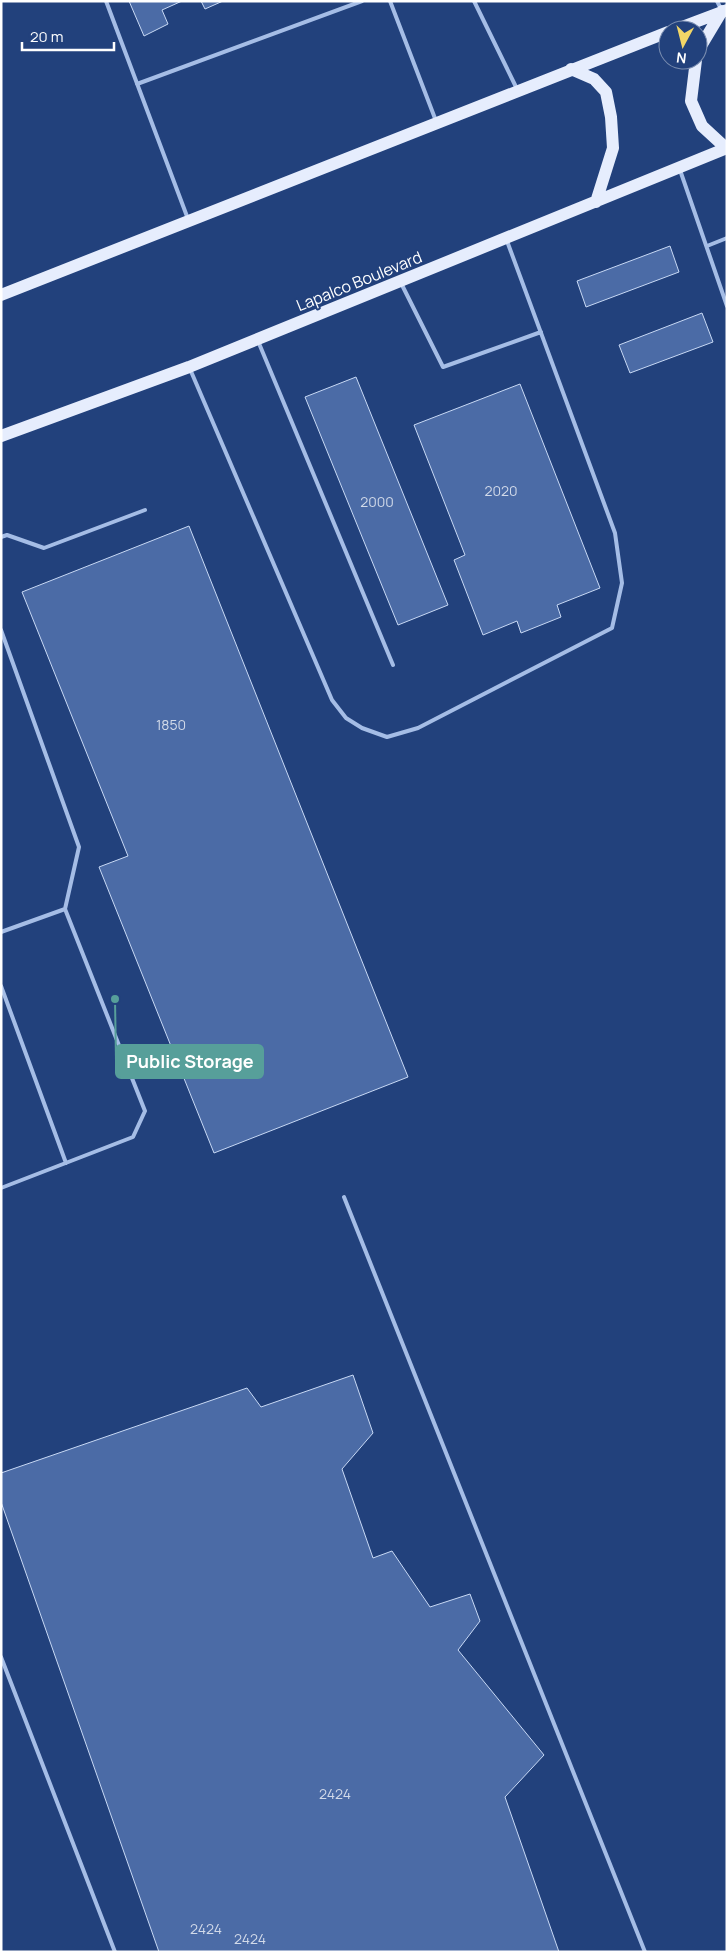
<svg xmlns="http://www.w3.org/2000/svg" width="728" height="1953" font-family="Manrope,sans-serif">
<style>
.building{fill:#4b6ba6;stroke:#c8d9f5}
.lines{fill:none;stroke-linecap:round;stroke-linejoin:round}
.service{stroke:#a5bde6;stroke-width:4}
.primary{stroke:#e6edfd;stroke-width:12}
.labels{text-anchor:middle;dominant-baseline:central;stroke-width:4;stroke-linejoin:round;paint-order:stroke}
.number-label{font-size:14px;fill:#d2dae9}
.street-label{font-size:16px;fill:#fff;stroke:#22417c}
.leader{fill:none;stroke:#579f9a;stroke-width:2}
.callout-dot{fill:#579f9a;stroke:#22417c;stroke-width:2}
.callout{fill:#579f9a;stroke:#579f9a;stroke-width:2}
.callout-label{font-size:18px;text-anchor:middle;font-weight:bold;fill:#fff}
</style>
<rect width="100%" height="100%" fill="#22417c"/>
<path class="building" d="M129,1h53l-20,9 6,14 -24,12z
M201,1h22l-18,8z
M670,246l9,26 -93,35 -9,-26z
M702,313l11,29 -83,31 -11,-28z
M356,377l92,228 -50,20 -93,-228z
M520,384l80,204 -43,17 4,12 -40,16 -4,-12 -34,14 -29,-75 11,-5 -51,-130z
M189,526l219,551 -194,76 -115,-286 29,-11 -106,-264z
M353,1375l20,58 -31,36 31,89 19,-7 38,56 40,-13 10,27 -22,29 86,105 -39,42 54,155h-400l-158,-450v-29l246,-85 14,19z"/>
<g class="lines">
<path class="service" d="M106,1l82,218
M390,1l46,120
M474,1l43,88
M717,1l4,8
M137,84l225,-83
M680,170l47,136
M707,246l20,-8
M401,283l42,84 98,-35
M258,341l135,324
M190,369l142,331 14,18 16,10 25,9 31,-9 194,-100 10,-45 -7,-50 -108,-292
M1,537l6,-2 37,13 101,-38
M1,630l78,217 -14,62 80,202 -12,26 -132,51
M1,932l64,-23
M1,986l65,177
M344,1197l301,755
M1,1657l114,295"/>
<path class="primary" d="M674,30l53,-20
M698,51l24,-40
M696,60l-5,41 11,25 24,22
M571,69l23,10 12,13 5,25 2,31 -17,54
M1,295l667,-263
M1,436l188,-69 538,-219"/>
</g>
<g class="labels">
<g class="number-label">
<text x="501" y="490">2020</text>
<text x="377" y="501">2000</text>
<text x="171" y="724">1850</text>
<text x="335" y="1793">2424</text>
<text x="206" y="1928">2424</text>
<text x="250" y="1938">2424</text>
</g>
<g class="street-label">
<text transform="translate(359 281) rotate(-22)">Lapalco Boulevard</text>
</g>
</g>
<path class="leader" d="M115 999L116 1061"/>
<circle class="callout-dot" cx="115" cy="999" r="5"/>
<rect class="callout" x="116" y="1045" width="147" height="33" rx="5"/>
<g class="callout-label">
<text x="190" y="1068">Public Storage</text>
</g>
<rect width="728" height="1953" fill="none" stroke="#ffffff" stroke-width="5"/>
<g transform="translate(683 45) rotate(187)"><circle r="24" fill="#22417c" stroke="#7a8db0"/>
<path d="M0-4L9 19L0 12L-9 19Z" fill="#f2d667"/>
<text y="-8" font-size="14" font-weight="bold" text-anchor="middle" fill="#ffffff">N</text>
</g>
<path d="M22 42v8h92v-8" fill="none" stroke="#ffffff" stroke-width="2.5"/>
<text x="30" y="42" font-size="15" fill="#ffffff" stroke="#22417c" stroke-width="4" paint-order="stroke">20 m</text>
</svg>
